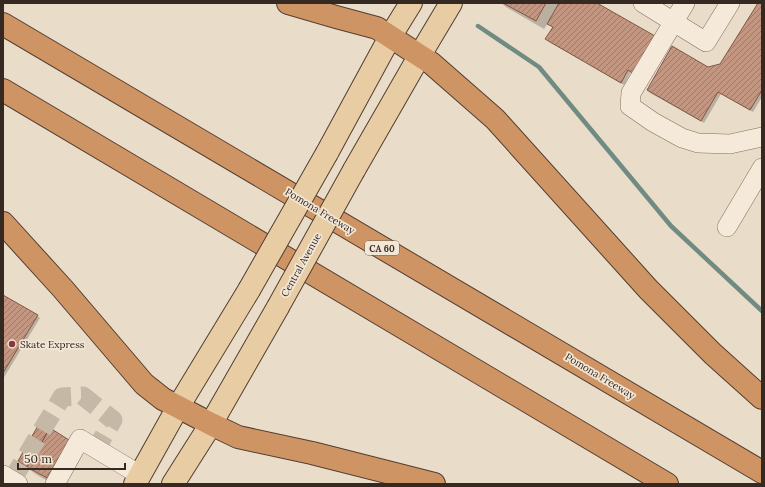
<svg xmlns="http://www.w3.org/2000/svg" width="765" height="487" font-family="Lora,serif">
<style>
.shadow{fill:#0003}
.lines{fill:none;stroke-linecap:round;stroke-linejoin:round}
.stream{stroke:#708b82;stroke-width:4.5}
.building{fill:url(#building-hatch);stroke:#805847}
.minor-tunnel{stroke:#c5b8a7;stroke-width:19;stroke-dasharray:19 10;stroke-linecap:butt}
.minor-casing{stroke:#836e5f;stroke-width:20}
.major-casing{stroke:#523e32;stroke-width:24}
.highway-casing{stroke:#523e32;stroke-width:24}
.minor{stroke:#f5eada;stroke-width:19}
.major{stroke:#e8cca4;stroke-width:22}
.highway{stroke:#cf9463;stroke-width:22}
.major-bridge-casing{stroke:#523e32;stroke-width:24;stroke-linecap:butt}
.major-bridge{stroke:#e8cca4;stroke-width:22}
.poi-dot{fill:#8c3640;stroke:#f2e7d7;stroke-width:1.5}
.labels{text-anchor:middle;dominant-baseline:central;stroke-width:3.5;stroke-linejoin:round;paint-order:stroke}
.shield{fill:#f2e7d7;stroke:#6e6258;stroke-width:1}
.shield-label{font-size:9px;font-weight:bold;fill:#352921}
.street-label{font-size:10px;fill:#352921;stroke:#f2e7d7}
.poi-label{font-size:10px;fill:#352921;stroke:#f2e7d7;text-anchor:start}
</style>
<defs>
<pattern id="building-hatch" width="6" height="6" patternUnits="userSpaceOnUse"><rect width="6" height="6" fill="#c39682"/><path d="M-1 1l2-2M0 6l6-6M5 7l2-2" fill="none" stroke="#9f7a6a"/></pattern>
</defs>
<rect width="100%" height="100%" fill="#e9dcc8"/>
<path class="shadow" d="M501,3h94l41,73 -5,-4 -7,13 -75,-43 -2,-3 6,-11 -5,-5 -4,6 -38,-22z
M759,3h3v94l-9,15 -32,-18 -17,29 -54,-30 -2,-3 73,-25z
M3,297l34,19 3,2 -37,61z
M77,449l-24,35 -16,-9 -13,-9 -5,-6z"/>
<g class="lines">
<path class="stream" d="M478,26l61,41 132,159 91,85"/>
</g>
<path class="building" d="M503,3h43l-10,18z
M559,3h38l58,33 -21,38 -6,-4 -7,13 -76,-44 8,-12 -6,-3z
M758,3h4v87l-12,20 -32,-18 -17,29 -54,-31 25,-44 36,21 12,-3z
M3,295l35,20 -35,58z
M40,422l10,6 -23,39 -9,-6z
M50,428l19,12 -22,38 -20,-11z"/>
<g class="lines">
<path class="minor-tunnel" d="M12,480l50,-83 21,-1 30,24 -17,29"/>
<g class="minor-casing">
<path id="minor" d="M643,3l63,39 24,-39
M685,3l-54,90 -1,13 23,16 29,16 16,5 32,1 32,-7
M727,227l35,-59
M3,475l15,9
M55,484l25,-45 60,36"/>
</g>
<g class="major-casing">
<path id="major" d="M327,153l63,-116 21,-34
M354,170l66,-115 31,-52
M135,484l43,-77 71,-117
M173,484l38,-60 67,-117"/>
</g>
<g class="highway-casing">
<path id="highway" d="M288,3l48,14 41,11 54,35 64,56 153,170 65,65 49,44
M3,24l759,448
M3,90l664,394
M3,223l60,66 81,95 19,15 48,25 27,13 74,16 122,31"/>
</g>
<use href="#minor" class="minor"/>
<use href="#major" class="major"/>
<use href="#highway" class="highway"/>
<g class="major-bridge-casing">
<path id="major-bridge" d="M249,290l78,-137
M278,307l76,-137"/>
</g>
<use href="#major-bridge" class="major-bridge"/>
</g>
<circle class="poi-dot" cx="12" cy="344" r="4"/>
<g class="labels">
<rect class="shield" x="365" y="241" width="34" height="14" rx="3"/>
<g class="shield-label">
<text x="382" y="248">CA 60</text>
</g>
<g class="street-label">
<text transform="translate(320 211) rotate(31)">Pomona Freeway</text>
<text transform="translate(301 265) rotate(-61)">Central Avenue</text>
<text transform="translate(600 376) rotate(31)">Pomona Freeway</text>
</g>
<g class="poi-label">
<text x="20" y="344">Skate Express</text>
</g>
</g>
<rect width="765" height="487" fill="none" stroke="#352921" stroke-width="8"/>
<path d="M18 463v6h107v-6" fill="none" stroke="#352921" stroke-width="2"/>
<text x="24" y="463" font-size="12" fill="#352921" stroke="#f2e7d7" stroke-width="3" paint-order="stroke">50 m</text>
</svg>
